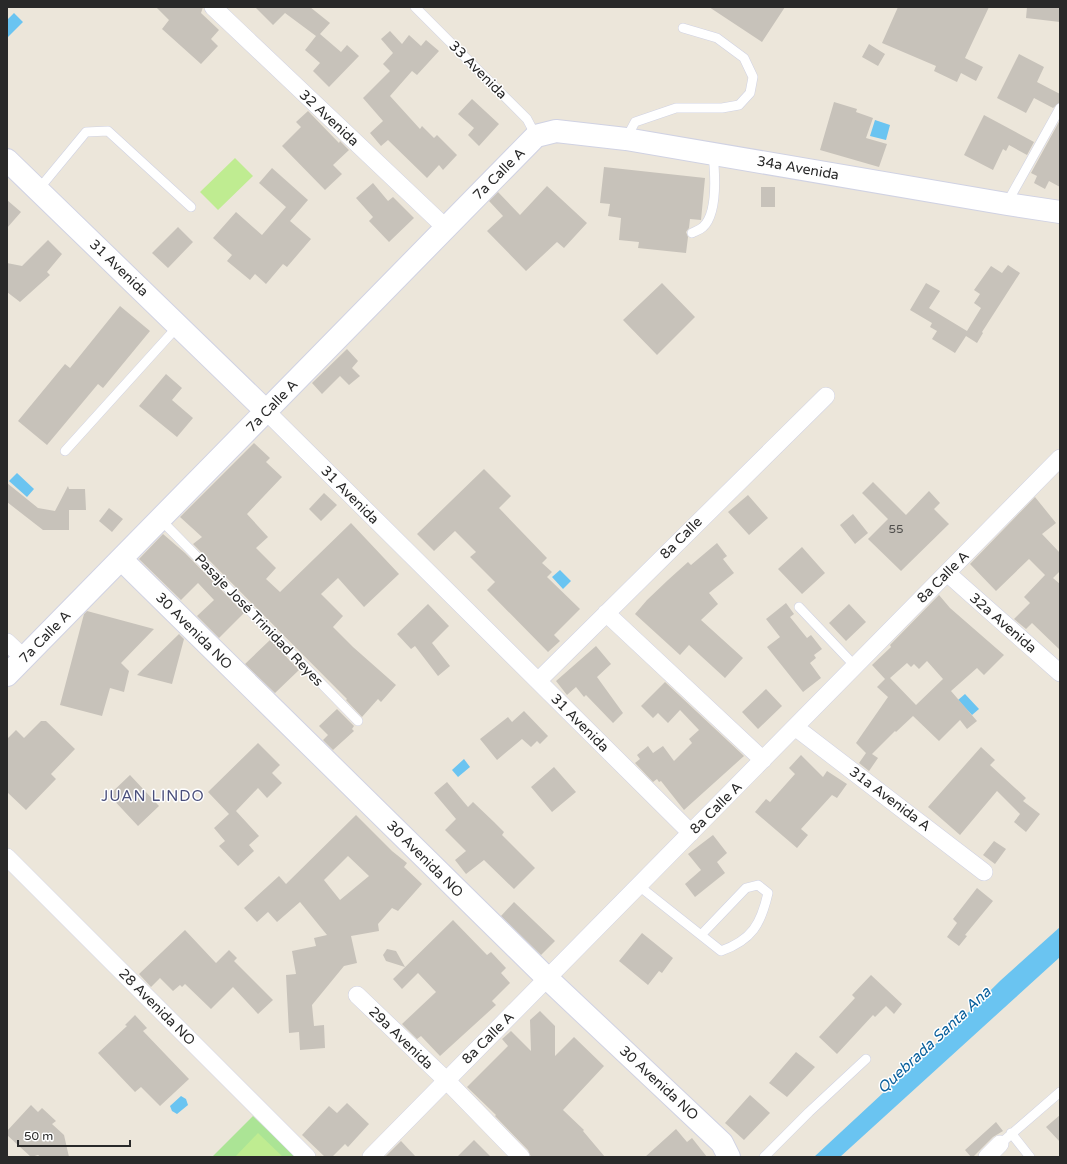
<svg xmlns="http://www.w3.org/2000/svg" width="1067" height="1164" font-family="'Varela Round',sans-serif">
<style>
.green{fill:#abe495}
.pitch{fill:#bfec91}
.water{fill:#6ac4f1}
.building{fill:#c7c2ba;fill-rule:evenodd}
.lines{fill:none;stroke-linecap:round;stroke-linejoin:round}
.lane-casing{stroke:#d0d2e3;stroke-width:10}
.street-casing{stroke:#d0d2e3;stroke-width:18}
.secondary-casing{stroke:#d0d2e3;stroke-width:24}
.lane{stroke:#fff;stroke-width:9}
.street{stroke:#fff;stroke-width:17}
.secondary{stroke:#fff;stroke-width:22}
.labels{text-anchor:middle;dominant-baseline:central;stroke-width:3;stroke-linejoin:round;paint-order:stroke}
.number-label{font-size:12px;fill:#504f4d}
.street-label{font-size:14px;fill:#292929;stroke:#fff}
.neighbourhood-label{font-size:15px;letter-spacing:1px;fill:#494e7b;stroke:#fff}
.water-label{font-size:15px;font-style:italic;fill:#0a609c;stroke:#fff}
</style>
<rect width="100%" height="100%" fill="#ece6da"/>
<path class="green" d="M253,1116l43,41h-84z"/>
<path class="pitch" d="M235,158l18,18 -35,34 -18,-18z
M258,1133l25,24h-48z"/>
<path class="water" d="M14,13l9,9 -16,16v-18z
M875,120l15,5 -4,15 -16,-4z
M17,473l17,16 -7,8 -18,-16z
M560,570l11,11 -8,8 -11,-12z
M965,694l14,15 -7,6 -14,-15z
M464,759l6,8 -12,10 -6,-7z
M1060,927v30l-220,200h-26l124,-115 63,-62z
M181,1096l5,3 2,6 -11,9 -5,-3 -2,-5z"/>
<path class="building" d="M156,7h47l-2,6 18,17 -8,9 7,7 -17,18 -39,-35 7,-9z
M255,7h55l20,16 -10,11 21,18 6,-7 12,11 -30,31 -16,-16 7,-8 -15,-13 11,-14 -31,-23 -12,12z
M709,7h76l-23,35z
M898,7h91l-24,51 18,9 -7,14 -15,-8 -4,9 -23,-11 2,-5 -54,-23z
M1027,7h33v15l-34,-4z
M390,31l12,13 7,-9 12,11 5,-6 13,11 -22,24 -5,-4 -22,25 30,33 2,-3 12,12 3,-3 20,20 -14,15 -4,-5 -12,13 -39,-38 -7,6 -11,-13 13,-12 -20,-23 27,-27 -7,-7 10,-11 -12,-14z
M869,44l16,10 -7,12 -16,-9z
M1019,54l25,13 -7,15 23,12v8l-7,6 -19,-10 -8,15 -29,-15z
M472,99l27,25 -20,22 -11,-11 6,-7 -16,-14z
M834,102l23,7 -1,3 17,6 -7,20 21,6 -8,23 -59,-17z
M308,111l31,32 1,-2 9,9 -16,15 9,9 -17,16 -43,-44 19,-19 -5,-5z
M984,115l50,27 -7,13 -18,-10 -3,6 -3,-2 -10,21 -29,-15z
M1060,120v67l-11,-6 -4,8 -11,-6 3,-7 -6,-3z
M604,167l101,11 -4,42 -11,-1 -1,9 -3,4 2,5 -2,16 -48,-5 1,-6 -20,-2 2,-22 -13,-2 2,-12 -10,-1z
M272,168l36,32 -18,21 21,18 -24,28 -4,-3 -17,20 -11,-10 -5,6 -23,-19 5,-6 -19,-17 23,-26 26,23 24,-28 -27,-24z
M373,183l15,18 5,-4 21,21 -25,24 -20,-21 4,-4 -17,-19z
M547,186l40,37 -23,25 -7,-6 -31,29 -39,-40 16,-15 -14,-15 9,-9 22,23z
M761,187h14v20h-14z
M7,200l14,12 -14,16z
M178,227l15,15 -25,26 -16,-15z
M48,240l14,14 -15,18 3,3 -30,27 -13,-10v-29l15,3z
M1008,265l12,8 -38,59 1,1 -6,10 -11,-7 -11,17 -23,-14 5,-8 -7,-4 2,-4 -22,-13 16,-27 14,8 -11,17 38,23 14,-23 -7,-5 6,-9 -6,-4 17,-24 11,7z
M662,283l33,34 -38,38 -34,-35z
M120,306l30,25 -47,57 -5,-4 -51,61 -29,-24 47,-57 5,4z
M347,349l11,12 -6,7 8,8 -11,9 -9,-9 -18,18 -10,-11z
M166,374l16,14 -10,12 21,18 -16,19 -38,-31z
M254,443l16,15 -4,4 16,15 -35,37 21,23 -12,11 20,20 -10,11 14,13 71,-69 48,51 -35,33 -26,-29 -17,16 22,22 -10,11 20,20 43,38 -15,17 -3,-3 -16,18 -16,-17 1,-1 -154,-155 9,-7 -22,-20z
M484,469l27,27 -12,12 48,50 -5,5 10,9 -5,5 33,32 -26,26 6,6 -12,11 -61,-62 8,-8 -25,-25 6,-5 -21,-21 -21,20 -17,-17z
M873,482l33,33 23,-24 11,12 -6,6 15,15 -48,47 -33,-32 20,-20 -26,-26z
M7,483l31,25 17,3 13,-25 1,3h16l1,21h-17v20h-26l-36,-28z
M324,493l13,12 -16,16 -12,-12z
M748,495l20,23 -19,17 -21,-23z
M1035,497l21,26 -14,11 18,19v18l-7,7 7,6v66l-28,-27 -6,6 -12,-10 16,-16 -6,-6 21,-22 -16,-16 -33,32 -26,-27z
M109,508l14,11 -11,13 -13,-11z
M853,514l15,19 -13,11 -15,-19z
M163,534l22,19 59,60 -25,25 -22,-22 17,-16 -16,-17 -17,17 -42,-41z
M717,543l10,13 -4,3 11,14 -25,20 9,11 -17,16 42,38 -18,20 -36,-33 -9,10 -45,-41 12,-14 21,-20 20,-18 3,3z
M802,547l23,26 -23,21 -24,-25z
M939,595l11,13 54,47 -20,20 -7,-7 -26,23 26,30 -10,8 -7,-9 -21,21 -26,-25 -17,16 -1,-1 -23,23 6,4 -9,13 -10,-8 7,-10 -10,-10 32,-46 -11,-10 8,-8 -13,-14 19,-18 -1,-2zM927,661l16,18 -27,26 -26,-27 17,-15 4,4 3,-3 5,5z
M786,603l8,11 -4,3 17,21 4,-3 11,14 -8,6 2,3 -6,5 11,15 -18,14 -36,-45 13,-10 -14,-18z
M428,604l21,22 -17,17 18,23 -12,10 -23,-30 -4,3 -14,-15z
M849,604l17,18 -20,19 -17,-18z
M87,611l67,18 -33,34 8,8 -5,21 -14,-4 -8,28 -42,-11 24,-91z
M179,634l5,5 -12,45 -35,-9z
M270,640l29,30 -24,23 -30,-29z
M596,646l15,18 -14,13 26,36 -10,10 -27,-28 -2,2 -8,-10 -9,8 -11,-14z
M665,682l79,74 -60,54 -23,-29 -2,1 -2,-3 -4,3 -18,-19 5,-4 -3,-4 11,-9 5,7 10,-7 11,15 18,-18 -3,-4 10,-9 -19,-20 -12,13 -10,-10 -5,5 -12,-12z
M766,689l16,17 -24,23 -16,-17z
M337,709l17,17 -2,3 2,2 -21,19 -10,-10 5,-5 -9,-9z
M524,711l24,25 -8,8 -3,-3 -6,6 -9,-8 -25,21 -17,-21 28,-22 4,5z
M41,721h5l29,28 -24,25 5,5 -30,31 -19,-18v-53l9,-9 8,8z
M258,743l22,22 -8,8 10,10 -15,15 -9,-10 -22,23 23,25 -10,9 5,6 -16,15 -19,-20 6,-5 -11,-13 15,-14 -21,-22z
M981,747l14,13 -5,5 36,33 -3,3 17,13 -14,18 -12,-10 6,-8 -23,-23 -37,44 -32,-28z
M801,755l22,22 4,-6 20,13 -10,14 -5,-3 -31,34 7,6 -11,13 -42,-36 11,-13 4,3 25,-28 -6,-6z
M554,767l22,25 -24,20 -21,-25z
M130,775l29,31 -21,20 -29,-31z
M447,782l21,25 5,-5 21,20 10,10 -2,3 33,33 -21,21 -30,-29 -18,14 -11,-14 11,-9 -21,-21 11,-11 -22,-26z
M356,815l36,36 15,12 -3,4 18,17 -24,27 -6,-3 -14,16 1,7 -28,5 6,27 -13,3 -32,39 2,21 10,-1 1,23 -25,2 -1,-18 -10,1 -3,-58 10,-1 -4,-23 24,-5 -2,-8 13,-3 -27,-33 -23,20 -9,-10 -11,10 -13,-14 35,-32 7,8zM348,856l21,20 -29,24 -16,-20z
M713,835l14,18 -10,9 8,11 -30,24 -10,-13 16,-14 -13,-16z
M994,841l12,8 -11,15 -12,-9z
M977,888l16,13 -28,34 2,1 -8,10 -12,-9 10,-14 -4,-4z
M514,902l41,39 -14,14 -40,-39z
M453,920l34,35 4,-3 15,16 -5,5 9,10 -18,18 4,4 -56,51 -19,-20 -4,3 -15,-15 34,-32 -18,-19 -16,16 -9,-10z
M185,930l31,33 13,-13 8,8 -3,3 39,39 -15,14 -25,-27 -22,22 -26,-25 -3,3 -2,-2 -7,6 -13,-13 -9,9 -12,-13z
M642,933l31,25 -11,15 -3,-2 -11,14 -29,-24z
M387,949l9,2 9,16 -19,-6 -3,-6z
M871,975l31,29 -8,10 -8,-8 -11,11 -2,-2 -36,39 -18,-17 36,-39 -3,-3z
M540,1011l15,15v30l19,-19 30,29 -41,44 21,20 -1,1 22,26h-74l-3,-7 -33,-34 1,-1 -29,-28 41,-41 -6,-7 9,-8 20,20 -1,-31z
M135,1015l12,13 -4,3 46,48 -29,27 -19,-19 -6,5 -37,-39 29,-27 -2,-1z
M796,1052l19,15 -28,30 -18,-14z
M750,1095l20,18 -26,27 -19,-17z
M347,1103l22,21 -21,23 -3,-3 -13,13h-7l-23,-22 27,-29 8,7z
M31,1105l7,7 4,-4 14,13 -4,3 12,11 5,22h-28l-3,-2 -7,2 -24,-22v-4z
M1060,1115v27l-14,-15z
M996,1122l7,9 -10,6 -20,20h-2l-6,-7z
M676,1129l11,13 5,-4 15,19h-62z
M474,1140l17,17h-34z
M401,1141l15,16h-31z"/>
<g class="lines">
<g class="lane-casing">
<path id="lane" d="M415,7l112,112 9,17
M626,139l9,-17 41,-14h46l17,-3 11,-12 3,-16 -9,-19 -27,-20 -34,-10
M38,190l48,-58 22,-1 83,76
M1007,203l53,-95
M692,233c4,-2 8,-3 11,-6 15,-14 12,-54 10,-73
M65,451l113,-125
M160,519l198,202
M799,607l56,59
M639,886l82,65c31,-11 40,-27 47,-58l-10,-8 -12,3 -45,47
M1011,1133l19,24
M1000,1144l60,-52
M764,1157l45,-45 57,-53"/>
</g>
<g class="street-casing">
<path id="street" d="M213,7l233,221
M266,411l425,422
M947,573l113,100
M606,613l157,147
M7,642l17,16
M538,681l288,-285
M795,727l189,145
M7,857l300,300
M357,995l89,85 75,77
M371,1157l689,-699
M987,1157l13,-13"/>
</g>
<g class="secondary-casing">
<path id="secondary" d="M7,160l259,251
M121,559l427,420 174,164 7,14
M7,675l529,-539 20,-5 70,8 381,65 53,8"/>
</g>
<use href="#lane" class="lane"/>
<use href="#street" class="street"/>
<use href="#secondary" class="secondary"/>
</g>
<g class="labels">
<g class="number-label">
<text x="896" y="529">55</text>
</g>
<g class="street-label">
<text transform="translate(478 70) rotate(45)">33 Avenida</text>
<text transform="translate(329 118) rotate(43)">32 Avenida</text>
<text transform="translate(798 168) rotate(10)">34a Avenida</text>
<text transform="translate(499 174) rotate(-45)">7a Calle A</text>
<text transform="translate(119 268) rotate(44)">31 Avenida</text>
<text transform="translate(272 406) rotate(-46)">7a Calle A</text>
<text transform="translate(350 495) rotate(45)">31 Avenida</text>
<text transform="translate(681 538) rotate(-45)">8a Calle</text>
<text transform="translate(943 577) rotate(-45)">8a Calle A</text>
<text transform="translate(259 620) rotate(46)">Pasaje José Trinidad Reyes</text>
<text transform="translate(1003 623) rotate(41)">32a Avenida</text>
<text transform="translate(194 631) rotate(45)">30 Avenida NO</text>
<text transform="translate(45 637) rotate(-46)">7a Calle A</text>
<text transform="translate(580 723) rotate(45)">31 Avenida</text>
<text transform="translate(890 799) rotate(37)">31a Avenida A</text>
<text transform="translate(716 808) rotate(-45)">8a Calle A</text>
<text transform="translate(425 859) rotate(45)">30 Avenida NO</text>
<text transform="translate(157 1007) rotate(45)">28 Avenida NO</text>
<text transform="translate(401 1038) rotate(44)">29a Avenida</text>
<text transform="translate(488 1038) rotate(-45)">8a Calle A</text>
<text transform="translate(659 1083) rotate(43)">30 Avenida NO</text>
</g>
<g class="neighbourhood-label">
<text x="153" y="796">JUAN LINDO</text>
</g>
<g class="water-label">
<text transform="translate(934 1040) rotate(-43)">Quebrada Santa Ana</text>
</g>
</g>
<rect width="1067" height="1164" fill="none" stroke="#292929" stroke-width="16"/>
<path d="M18 1140v6h112v-6" fill="none" stroke="#292929" stroke-width="2"/>
<text x="24" y="1140" font-size="12" fill="#292929" stroke="#ffffff" stroke-width="3" paint-order="stroke">50 m</text>
</svg>
